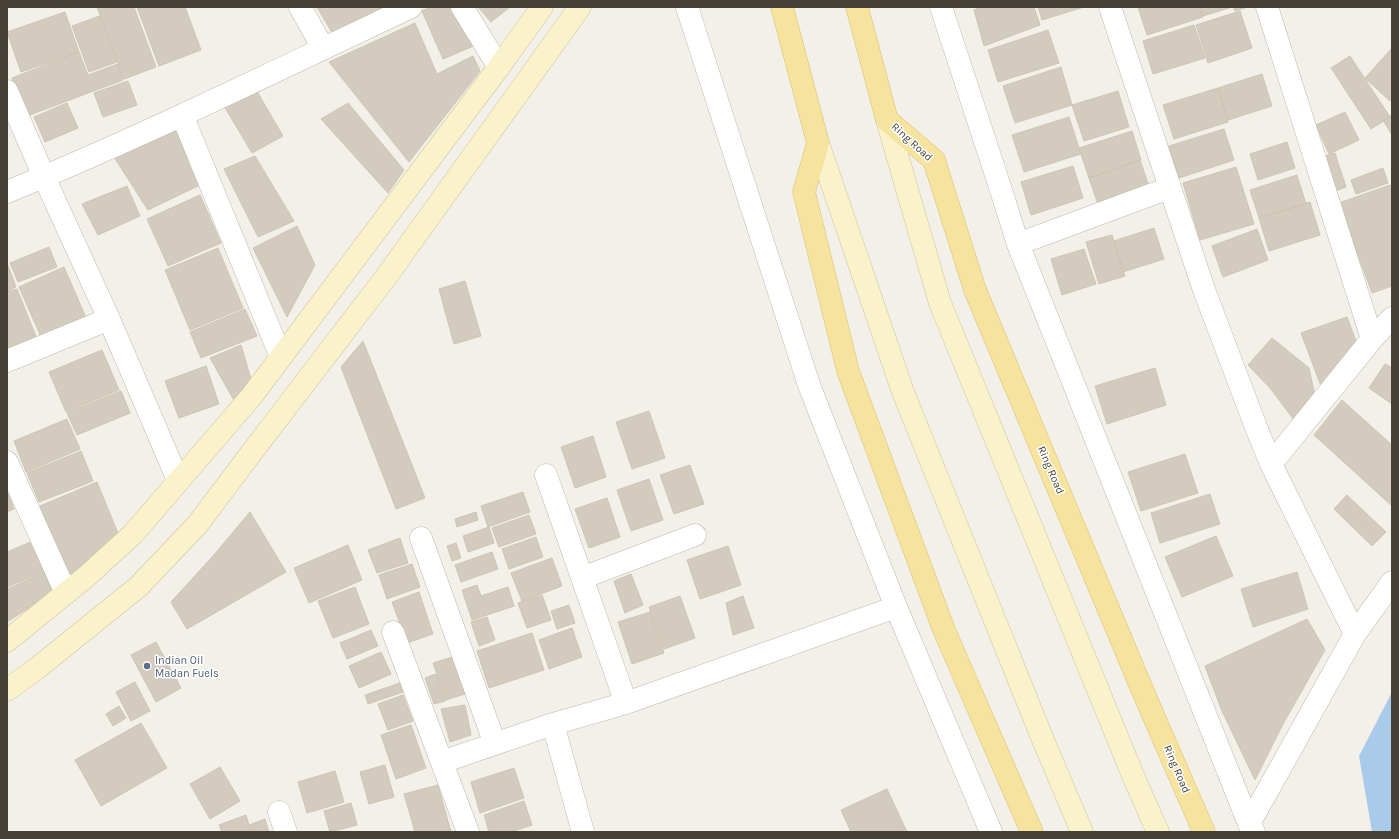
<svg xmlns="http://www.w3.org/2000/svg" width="1399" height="839" font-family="Karla,sans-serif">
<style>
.water{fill:#aacae9}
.building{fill:#d3ccbe;stroke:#cdc5b2}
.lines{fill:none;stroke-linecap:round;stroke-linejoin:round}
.minor-casing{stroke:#bdb8ab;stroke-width:23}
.tertiary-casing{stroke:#bdb8ab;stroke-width:23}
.secondary-casing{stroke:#cec59b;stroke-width:23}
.primary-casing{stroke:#d8c270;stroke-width:23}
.minor{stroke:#fff;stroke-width:22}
.tertiary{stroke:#fff;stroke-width:22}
.secondary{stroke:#f9f2cb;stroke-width:22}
.primary{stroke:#f5e39e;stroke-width:22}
.service-dot{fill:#5c6f8a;stroke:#fff;stroke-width:1.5}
.labels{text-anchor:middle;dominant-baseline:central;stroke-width:3;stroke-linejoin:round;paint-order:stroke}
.street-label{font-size:11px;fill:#454137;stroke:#fff}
.service-label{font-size:11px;fill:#4e5e75;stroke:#fff;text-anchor:start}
</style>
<rect width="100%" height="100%" fill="#f2f0e8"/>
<path class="water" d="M1392,692v140h-20l-13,-76z"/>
<path class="building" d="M97,7h37l22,60 -32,12z
M137,7h48l16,43 -42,16z
M317,7h73l-55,31z
M431,7h23l22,38 -33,14 -21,-48z
M478,7h32l-19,15z
M982,7h52l6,18 -56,21 -10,-36z
M1038,7h46l-42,13z
M1138,7h61l4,10 -56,18z
M1200,7h32l-29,9z
M1233,7h15l-13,4z
M1240,11l12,37 -44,15 -12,-38z
M65,12l14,40 -58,20 -14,-40z
M100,16l17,46 -28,10 -17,-46z
M415,23l22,51 36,-18 7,15 -71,91 -80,-100z
M1194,25l11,33 -52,16 -10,-33z
M1048,30l11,33 -61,19 -10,-32z
M1392,48v50l-2,3 -25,-23z
M79,52l9,23 30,-11 5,16 -96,36 -15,-38z
M1350,56l40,61 -19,12 -40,-61z
M1061,67l11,38 -57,18 -12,-37z
M1262,74l10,32 -44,14 -10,-32z
M128,81l9,24 -34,12 -9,-24z
M255,88l28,48 -31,17 -28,-47z
M1218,88l10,34 -54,17 -11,-34z
M1118,91l11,36 -45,14 -12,-36z
M67,103l11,25 -33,14 -11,-25z
M348,103l56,67 -16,23 -67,-74z
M1345,112l14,28 -30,14 -13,-29z
M1392,115v20l-9,-15z
M1069,117l12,37 -57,18 -12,-37z
M176,124l26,60 -54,26 -34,-53z
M1224,129l10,31 -55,18 -10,-32z
M1132,131l9,29 -52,18 -10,-30z
M1287,142l8,26 -37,12 -8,-26z
M1335,153l11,34 -13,5 -11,-35z
M255,156l39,65 -36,16 -34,-68z
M1140,160l10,29 -51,18 -10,-29z
M1073,166l10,32 -52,17 -10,-33z
M1236,167l18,57 -54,16 -17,-57z
M1383,168l5,15 -32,11 -5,-14z
M1297,175l9,29 -47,14 -9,-28z
M1390,185l2,5v96l-20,7 -33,-90z
M127,186l13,30 -42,19 -16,-31z
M200,195l21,48 -53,23 -21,-47z
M1310,202l10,33 -51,16 -10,-33z
M297,226l18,39 -28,52 -34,-69z
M1154,228l10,31 -41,13 -9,-31z
M1257,229l11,31 -45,17 -11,-31z
M1112,235l13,41 -26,8 -13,-42z
M49,247l8,20 -39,15 -8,-19z
M218,248l25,60 -53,22 -25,-60z
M1084,249l12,35 -34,11 -11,-36z
M7,263l9,24 -9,4z
M64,267l23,53 -45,19 -23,-52z
M465,281l16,55 -27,8 -15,-55z
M17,289l20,50 -30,12v-59z
M245,309l12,27 -56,22 -11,-26z
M1347,317l9,24 -35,45 -20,-53z
M1272,338l37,30 6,28 -21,24 -24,-32 -22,-23z
M363,341l62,157 -29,11 -55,-142z
M241,345l10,34 -16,23 -25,-44z
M102,350l17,40 -53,22 -17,-40z
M1385,364l7,4v36l-23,-16z
M206,366l13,38 -40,14 -14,-37z
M1155,368l11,37 -59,19 -12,-38z
M121,391l9,22 -53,22 -10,-22z
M1342,400l50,45v61l-78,-71z
M649,411l16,47 -33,11 -16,-47z
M67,419l13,30 -54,23 -12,-31z
M593,436l13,41 -31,11 -14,-41z
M81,451l12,30 -54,21 -12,-29z
M1185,454l13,39 -57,18 -13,-39z
M690,465l14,39 -30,10 -14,-39z
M649,479l14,41 -32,11 -14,-41z
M97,482l23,56 -51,37 -29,-69z
M7,491l7,18 -7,3z
M523,492l7,20 -42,15 -7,-21z
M1210,494l10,30 -60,19 -9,-30z
M1347,495l39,37 -14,14 -38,-37z
M607,498l13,39 -31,11 -14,-39z
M250,512l36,60 -99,57 -16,-27 42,-46z
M476,512l2,8 -21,7 -2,-8z
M529,515l7,19 -37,13 -7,-19z
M489,527l5,16 -26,9 -5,-16z
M1216,536l17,40 -51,21 -17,-40z
M536,537l7,20 -34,12 -7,-20z
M400,538l8,25 -31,10 -9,-23z
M35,540l13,30 -41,17v-35z
M456,543l5,15 -9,3 -5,-15z
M348,545l14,35 -53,23 -15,-35z
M728,546l13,39 -41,14 -13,-39z
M492,552l6,17 -37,13 -6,-17z
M552,558l10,28 -40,15 -11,-28z
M412,564l8,23 -33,12 -8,-24z
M48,571l8,19 -49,32v-33z
M1297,572l11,37 -55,18 -12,-38z
M631,574l12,31 -18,8 -11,-32z
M477,585l4,11 27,-9 6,19 -42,14 -10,-30z
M355,587l14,37 -36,14 -15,-37z
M419,592l14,42 -26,9 -15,-41z
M542,595l9,25 -24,8 -9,-25z
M680,596l15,42 -31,11 -15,-42z
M743,596l11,32 -21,7 -7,-32z
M569,605l6,18 -18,6 -6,-18z
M650,612l14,41 -32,11 -14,-42z
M487,617l8,23 -16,6 -8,-24z
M1307,619l18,31 -42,74 -28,56 -33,-69 -17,-45z
M572,628l10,29 -33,12 -10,-29z
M371,630l7,16 -31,13 -7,-16z
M532,633l12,37 -55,18 -12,-37z
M156,642l25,46 -25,14 -25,-47z
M381,652l10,22 -32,14 -10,-22z
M459,655l12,37 -25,8 -13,-37z
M436,674l9,27 -11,3 -9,-26z
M135,682l15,29 -19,10 -15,-29z
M400,683l3,9 -35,12 -3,-9z
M403,695l10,26 -25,9 -10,-26z
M465,705l6,30 -21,7 -9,-33z
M119,706l7,12 -13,8 -7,-12z
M141,723l26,45 -66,38 -26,-46z
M411,725l15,43 -30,11 -15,-44z
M385,765l9,32 -25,7 -9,-32z
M220,767l20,34 -30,18 -20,-35z
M514,768l10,30 -44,15 -9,-31z
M335,771l9,31 -37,11 -9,-31z
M438,785l13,47h-36l-11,-38z
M887,789l20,43h-56l-10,-22z
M524,801l8,24 -21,7h-22l-5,-17z
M351,803l6,22 -27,7 -6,-21z
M246,815l3,10 16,-6 4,13h-47l-3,-7z"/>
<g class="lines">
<g class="minor-casing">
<path id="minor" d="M300,7l23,41
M462,7l37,60
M1110,7l94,283 52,137 15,37 84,170
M1267,7l105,332
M7,91l37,86 65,142 69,161
M182,115l99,242
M7,192c137,-56 270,-122 404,-185
M1018,244l151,-56
M7,361l102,-42
M7,462l59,131
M1271,464l101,-125 20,-21
M546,475l80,228
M421,538l74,206
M582,578l113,-43
M393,632l75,200
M553,724l30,108
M442,762l111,-38 73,-21 270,-96
M279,812l7,20
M1249,824l106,-190 37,-52"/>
</g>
<g class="tertiary-casing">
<path id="tertiary" d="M687,7l122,378 87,222 95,225
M941,7l59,180 18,57 231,580 5,8"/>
</g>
<g class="secondary-casing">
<path id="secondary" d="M887,120l53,183 194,475 24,54
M818,143l85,249 138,343 41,97
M7,641l80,-65 46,-42 118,-137 248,-330 43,-60
M7,690l29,-21 102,-82 59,-62 52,-69 137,-179 194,-270"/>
</g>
<g class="primary-casing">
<path id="primary" d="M782,7l36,136 -14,49 44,179 96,259 88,202
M857,7l30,113 47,40 41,130 169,404 60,138"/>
</g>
<use href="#minor" class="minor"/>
<use href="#tertiary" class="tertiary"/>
<use href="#secondary" class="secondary"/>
<use href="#primary" class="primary"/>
</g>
<circle class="service-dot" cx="147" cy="666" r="4"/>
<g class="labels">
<g class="street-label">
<text transform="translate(912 142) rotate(42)">Ring Road</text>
<text transform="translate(1051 470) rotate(67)">Ring Road</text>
<text transform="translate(1177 769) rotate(67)">Ring Road</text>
</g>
<g class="service-label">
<text x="155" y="660">Indian Oil<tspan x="155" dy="13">Madan Fuels</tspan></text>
</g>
</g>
<rect width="1399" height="839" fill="none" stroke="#454137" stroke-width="16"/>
</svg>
